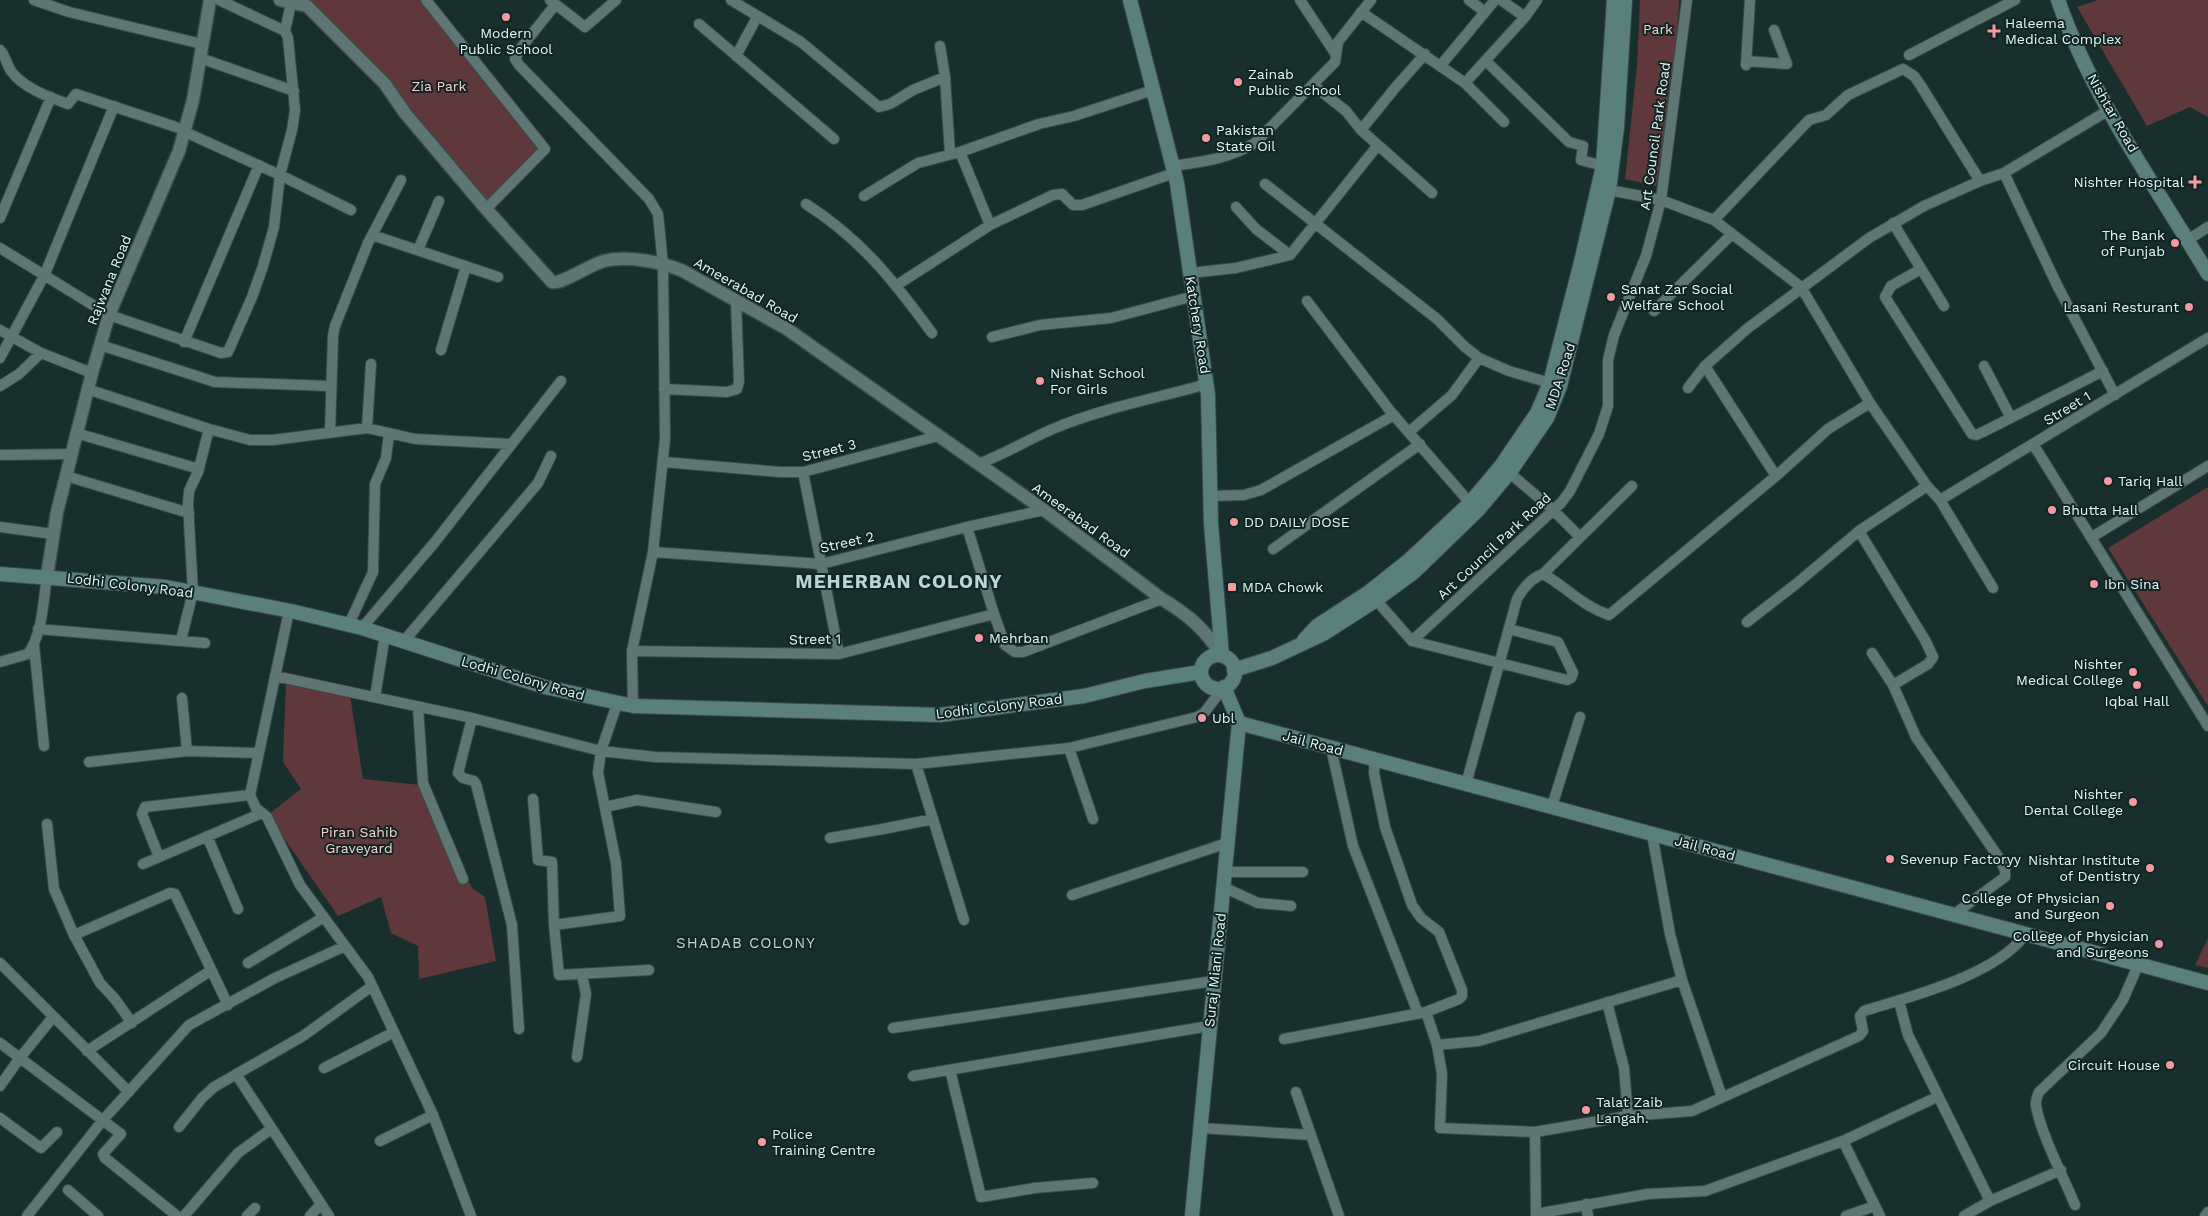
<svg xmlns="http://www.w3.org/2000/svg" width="2208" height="1216" font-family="'Work Sans',sans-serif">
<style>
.green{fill:#5f383b}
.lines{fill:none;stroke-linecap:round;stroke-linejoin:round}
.minor-casing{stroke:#394c4b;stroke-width:12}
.tertiary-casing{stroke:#394c4b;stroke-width:15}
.secondary-casing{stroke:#394c4b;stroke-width:16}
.minor{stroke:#5e7775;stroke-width:10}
.tertiary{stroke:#5e7775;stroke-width:12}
.secondary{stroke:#59807d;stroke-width:14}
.poi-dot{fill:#f49aa0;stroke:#0f2524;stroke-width:2}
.labels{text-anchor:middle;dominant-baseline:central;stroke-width:4;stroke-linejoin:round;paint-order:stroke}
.poi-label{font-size:14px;fill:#e8f5f4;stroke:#0f2524;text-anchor:start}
.park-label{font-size:14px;fill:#feccce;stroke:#0f2524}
.street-label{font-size:14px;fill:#e8f5f4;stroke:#0f2524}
.neighbourhood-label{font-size:15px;letter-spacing:1px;fill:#bad5d3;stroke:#0f2524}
.district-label{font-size:19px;font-weight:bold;letter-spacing:1px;fill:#bad5d3;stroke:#0f2524}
</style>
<rect width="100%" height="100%" fill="#182f2e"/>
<path class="green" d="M298,0h125l119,149 -57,56 -81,-98z
M1640,0h39l-4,70 -19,116 -31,-7 12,-114z
M2098,0h110v117l-18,-10 -43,19 -70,-119z
M2208,487v219l-100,-158z
M286,680l64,15 13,84 58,6 51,103 13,9 11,64 -77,18 -1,-33 -27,-13 -10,-36 -43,19 -70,-101 33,-26 -18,-27z
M2208,938v30l-13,-3z"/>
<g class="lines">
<g class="minor-casing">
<path id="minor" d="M34,0l35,12 133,32
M219,0l66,31
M426,0l119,149 -59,60
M550,0l35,27 31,-27
M731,0l70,42 78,65 11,-3 23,-14 32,-13
M1300,0l35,53
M1469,0l16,12
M1501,0l24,17
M555,5l-35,44 -5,10 4,6 130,134 9,15 5,51 2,174 -12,113 -21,99 1,55
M1361,12l104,71 39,39
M699,24l135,115
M940,46l5,31 5,77
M0,50c6,6 6,14 11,21 12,17 38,26 57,33l8,-10 109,36
M1909,55l106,-55
M736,56l21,-39
M200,58l94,33
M1486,61l83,81 14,4 -2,14 22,6
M1746,61l41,3 -13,-34
M1441,65l54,-65
M1746,65l4,-65
M1465,83l60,-66 12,-17
M1313,85l33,26 15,19 71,63
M1361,130l34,-42 30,-34
M185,132l95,43 71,35
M960,152l30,73
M1172,166c29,-4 57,-7 83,-23l80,-81 3,-20 33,-42
M2004,173l54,114 57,108
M1265,184l172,135 28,28 14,11 30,13 41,12
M1609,190l52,10 53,20 87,67 69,116 57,83 13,14 53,88
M864,196l54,-33 42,-11 79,-28 35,-8 79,-26
M806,204c56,36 87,76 126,129
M1236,207l20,22 34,26
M0,218l51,-121
M1714,220l95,-100 17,-5 22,-20 55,-26 11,7 7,10 59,95
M1893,223l51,83
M372,235l126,42
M2194,236l14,-9
M0,248l109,67 112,38 7,-1 24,-55 11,-31 11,-39 6,-52 12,-45 3,-20 -7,-72 -3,-7 6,-28
M418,250l21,-49
M1921,269l-30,17 -6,11 87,137 4,1 9,-4 118,-60
M1190,273l46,-5 54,-13 88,-110
M897,285l93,-60 63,-30 9,-1 11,11h9l92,-32
M1307,301l84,111 79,91
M1654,311l78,-77
M0,330l41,23 51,20
M992,337l48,-12 71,-7 83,-22
M184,342l75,-177
M100,345l115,37 115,4
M441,350l25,-84
M0,358l44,-82 70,-170
M1705,366l71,110
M1984,366l27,52
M0,386l19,-12 22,-21
M1688,388l17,-22 43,-38 121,-90 55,-32 56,-25 24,-8 105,-63
M87,389l122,40 41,11h23l94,-12 48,11 96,5
M664,389l63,3 10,-3 2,-7 -3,-81
M367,428l4,-64
M1409,432l43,-37 27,-37
M76,433l123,36
M330,433l3,-97 2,-10 33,-83 33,-63
M2033,444l175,282
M0,455l71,-1
M664,462l116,10h23l135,-36
M978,464c27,-10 51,-25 77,-36 48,-20 102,-30 152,-44
M1505,469l48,41 27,27
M803,472l36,182
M66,476l123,37
M1210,496l34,-1 17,-5 133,-75
M1940,500l268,-162
M0,527l53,7
M967,527l27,87 11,31 10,7h8l139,-53
M1859,531l66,109 8,17 -5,7 -35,21
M2092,537l116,-71
M1273,549l147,-105
M653,552l168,12 146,-37 77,-17
M1543,574l89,-88
M1376,600l36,41 155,39 4,-2 2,-5 -15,-31 -49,-13
M289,611l-39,184 6,13 11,9 33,68 68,92 65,138 38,101
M1747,622l49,-38 63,-53 68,-45
M349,624l24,-52 2,-88 11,-26 3,-25
M362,628l73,-86 126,-161
M38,629l167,14
M181,640l12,-48 -5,-88 1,-13 9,-19 11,-43
M404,641l134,-158 13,-27
M1412,641l149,-138 9,-12 29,-57 9,-28v-46l6,-25 32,-79 15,-56 26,-200
M34,645l10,101
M632,651l207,3 155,-40
M1872,653l21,32 23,52 83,121 6,12v7l-52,38
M0,662l28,-8c15,-22 15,-52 19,-78
M275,676l197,42 129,33 54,6 261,7 153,-16 128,-31 7,-4 20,-26
M375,697l10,-62
M182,698l5,53
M418,707l5,76 40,96
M472,718l-14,55 5,5 11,3 2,3 36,141 7,104
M1069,748l24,71
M1331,748l22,98 65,167
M89,762l98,-11 71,2
M916,764l48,156
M1466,784l51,-185c6,-11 14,-21 26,-25 24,13 37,31 66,41l167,-139 52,-47 42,-26
M533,799l5,61 14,2 2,63 5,50 90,-5
M1552,806l28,-89
M605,807l32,-7 79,12
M47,824l7,65 20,46 26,48 15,16 17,24
M1652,834l18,100 12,46 40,117
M207,836l31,73
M830,838l53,-9 50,-10
M159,857l-17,-43 3,-7 105,-12
M143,864l119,-51
M1224,872h79
M1223,887l35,16 33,3
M1072,895l155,-52
M554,925l66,-9 -4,-53 -18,-90 3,-22 16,-47
M74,935l96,-42 5,1 53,111
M0,963l129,129
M248,963l76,-46
M1899,1001l9,34 82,166
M1607,1002l17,66 4,48
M1426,1012l11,33 5,29 -2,54 95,4 93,-16 64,-5 167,-75 4,-5 -3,-15 4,-5c48,-15 130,-35 161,-76
M893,1028l321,-47
M1284,1039l142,-27 33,-13 3,-3v-6l-23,-58 -18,-14 -9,-13 -27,-78 -11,-54 1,-14
M0,1043l121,91 -18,20 2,4 72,58
M1437,1045l42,-4 203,-61
M87,1051l123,-80
M577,1057l9,-63 -4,-19
M324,1068l70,-36
M950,1070l31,127 54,-9 58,-5
M236,1074l93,142
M913,1076l296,-50
M0,1086l19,-27 34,-42
M1296,1092l43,124
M0,1118l41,30 16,-16
M179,1127l23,-29 12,-11 89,-51 69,-50
M1200,1128l111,7
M1535,1132l1,84
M380,1141l53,-26
M1843,1141l37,75
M68,1190l30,26
M1586,1204l2,12
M2075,1205c-11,-27 -34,-71 -39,-99 -1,-6 1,-9 3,-14l62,-59 22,-33 15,-35
M1536,1214l112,-20 57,-3 138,-50 94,-44
M27,1216l76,-96 86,-95 86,-47 70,-32
M184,1216l54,-63 33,-24
M247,1216l8,-8
M310,1216l11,-12
M1846,1216l29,-10
M1964,1216l26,-15 71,-31
M2205,1216l3,-4"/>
</g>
<g class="tertiary-casing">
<path id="tertiary" d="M280,0l27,6 78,78 20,29 81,96 66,73c9,3 39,-18 52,-21 24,-6 55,1 77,9l106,59 257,181 118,89c28,17 41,29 60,56
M47,576l10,-64 35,-139 17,-58 70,-164 14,-51 17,-100"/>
</g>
<g class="secondary-casing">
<path id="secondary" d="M1130,0l47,183 31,212 3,129 11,131
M2058,0c34,98 97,185 150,274
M0,574l166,13 125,24 71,17 183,59 88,19 307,9 144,-19 61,-15 56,-9
M1304,640l13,-14 52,-34 39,-31 62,-58 31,-37 36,-53 13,-30 31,-121 22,-96 11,-166
M1201 672a17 17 0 1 1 34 0a17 17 0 1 1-34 0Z
M1234,670l38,-12 51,-24 53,-34 38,-28 64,-62 32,-38 37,-54 13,-32 49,-196 8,-63 8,-127
M1224,687l15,36 969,260
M1192,1216l47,-493"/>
</g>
<use href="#minor" class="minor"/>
<use href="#tertiary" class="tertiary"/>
<use href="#secondary" class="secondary"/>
</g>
<g class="poi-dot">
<circle cx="506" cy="17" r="5"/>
<path d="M1991.5 23.5h5v5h5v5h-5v5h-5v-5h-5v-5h5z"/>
<circle cx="1238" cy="82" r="5"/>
<circle cx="1206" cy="138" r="5"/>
<path d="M2192.5 174.5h5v5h5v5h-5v5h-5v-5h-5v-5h5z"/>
<circle cx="2175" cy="243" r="5"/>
<circle cx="1611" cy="297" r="5"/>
<circle cx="2189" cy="307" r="5"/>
<circle cx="1040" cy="381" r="5"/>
<circle cx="2108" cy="481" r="5"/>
<circle cx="2052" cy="510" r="5"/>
<circle cx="1234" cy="522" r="5"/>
<circle cx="2094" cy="584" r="5"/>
<rect x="1227" y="582" width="10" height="10" rx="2.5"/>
<circle cx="979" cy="638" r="5"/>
<circle cx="2133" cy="672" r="5"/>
<circle cx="2137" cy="685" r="5"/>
<circle cx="1202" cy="718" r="5"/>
<circle cx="2133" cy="802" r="5"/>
<circle cx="1890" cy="859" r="5"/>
<circle cx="2150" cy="868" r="5"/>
<circle cx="2110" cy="906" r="5"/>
<circle cx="2159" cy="944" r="5"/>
<circle cx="2170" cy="1065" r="5"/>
<circle cx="1586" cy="1110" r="5"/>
<circle cx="762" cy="1142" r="5"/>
</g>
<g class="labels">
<g class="poi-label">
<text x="2005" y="23">Haleema<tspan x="2005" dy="16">Medical Complex</tspan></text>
<text x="506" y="33" text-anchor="middle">Modern<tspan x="506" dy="16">Public School</tspan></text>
<text x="1248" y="74">Zainab<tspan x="1248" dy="16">Public School</tspan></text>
<text x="1216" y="130">Pakistan<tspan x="1216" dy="16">State Oil</tspan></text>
<text x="2184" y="182" text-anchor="end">Nishter Hospital</text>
<text x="2165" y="235" text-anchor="end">The Bank<tspan x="2165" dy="16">of Punjab</tspan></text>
<text x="1621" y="289">Sanat Zar Social<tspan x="1621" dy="16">Welfare School</tspan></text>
<text x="2179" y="307" text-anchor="end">Lasani Resturant</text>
<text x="1050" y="373">Nishat School<tspan x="1050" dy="16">For Girls</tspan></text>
<text x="2118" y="481">Tariq Hall</text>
<text x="2062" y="510">Bhutta Hall</text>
<text x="1244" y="522">DD DAILY DOSE</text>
<text x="2104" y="584">Ibn Sina</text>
<text x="1242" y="587">MDA Chowk</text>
<text x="989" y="638">Mehrban</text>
<text x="2123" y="664" text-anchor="end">Nishter<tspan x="2123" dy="16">Medical College</tspan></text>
<text x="2137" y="701" text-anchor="middle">Iqbal Hall</text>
<text x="1212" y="718">Ubl</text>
<text x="2123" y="794" text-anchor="end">Nishter<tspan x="2123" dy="16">Dental College</tspan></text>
<text x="1900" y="859">Sevenup Factoryy</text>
<text x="2140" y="860" text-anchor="end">Nishtar Institute<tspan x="2140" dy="16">of Dentistry</tspan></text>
<text x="2100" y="898" text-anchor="end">College Of Physician<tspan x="2100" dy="16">and Surgeon</tspan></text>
<text x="2149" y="936" text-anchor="end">College of Physician<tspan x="2149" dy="16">and Surgeons</tspan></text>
<text x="2160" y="1065" text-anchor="end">Circuit House</text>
<text x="1596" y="1102">Talat Zaib<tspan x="1596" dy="16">Langah.</tspan></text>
<text x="772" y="1134">Police<tspan x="772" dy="16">Training Centre</tspan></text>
</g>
<g class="park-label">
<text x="1658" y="29">Park</text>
<text x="439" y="86">Zia Park</text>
<text x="359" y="832">Piran Sahib<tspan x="359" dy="16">Graveyard</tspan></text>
</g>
<g class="street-label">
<text transform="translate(2113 113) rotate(60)">Nishtar Road</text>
<text transform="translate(1655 136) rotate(-82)">Art Council Park Road</text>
<text transform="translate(109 280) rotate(-68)">Rajwana Road</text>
<text transform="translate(746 290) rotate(30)">Ameerabad Road</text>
<text transform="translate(1198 325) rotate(81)">Katchery Road</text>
<text transform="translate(1560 376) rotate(-72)">MDA Road</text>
<text transform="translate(2067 408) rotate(-31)">Street 1</text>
<text transform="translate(829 450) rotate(-14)">Street 3</text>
<text transform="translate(1081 520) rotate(36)">Ameerabad Road</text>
<text transform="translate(847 542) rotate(-13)">Street 2</text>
<text transform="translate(1494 546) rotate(-43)">Art Council Park Road</text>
<text transform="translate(130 585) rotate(7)">Lodhi Colony Road</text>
<text transform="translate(815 639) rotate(-1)">Street 1</text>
<text transform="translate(523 678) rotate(16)">Lodhi Colony Road</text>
<text transform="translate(999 706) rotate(-7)">Lodhi Colony Road</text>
<text transform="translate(1313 743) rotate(15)">Jail Road</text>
<text transform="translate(1705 848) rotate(15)">Jail Road</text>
<text transform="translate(1215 970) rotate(-84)">Suraj Miani Road</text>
</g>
<g class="neighbourhood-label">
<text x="746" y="943">SHADAB COLONY</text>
</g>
<g class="district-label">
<text x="899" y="581">MEHERBAN COLONY</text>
</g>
</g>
</svg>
